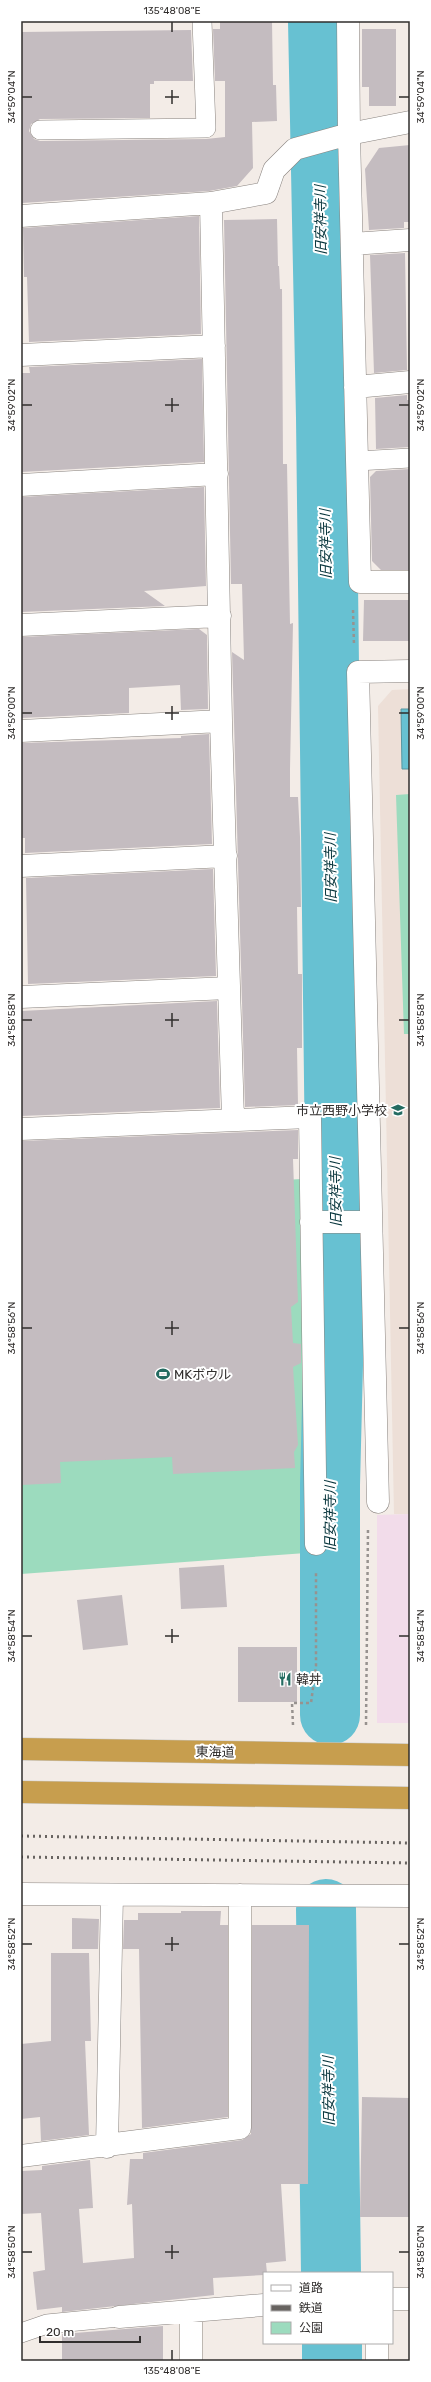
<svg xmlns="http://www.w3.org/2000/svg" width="431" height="2382" font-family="Rubik,'Noto Sans JP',sans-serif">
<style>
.commercial{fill:#f2dcea}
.built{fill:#eddfd7}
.green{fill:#9cdbbe}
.water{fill:#67c1d2;stroke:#5795a0}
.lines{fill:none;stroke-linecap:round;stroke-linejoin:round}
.river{stroke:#67c1d2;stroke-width:60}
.building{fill:#c4bcc0}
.lane-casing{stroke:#89837f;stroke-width:20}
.street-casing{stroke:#89837f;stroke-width:23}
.highway-casing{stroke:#c9c9c8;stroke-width:23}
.path{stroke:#97928f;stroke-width:2.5;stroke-dasharray:3 3;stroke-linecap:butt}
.lane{stroke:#fff;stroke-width:19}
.street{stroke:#fff;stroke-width:22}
.highway{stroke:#c79e4e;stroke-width:22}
.rail{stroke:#676360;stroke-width:3;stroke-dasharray:2 4;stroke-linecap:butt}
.ticks{fill:none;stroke:#312e2d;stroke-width:1.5}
.labels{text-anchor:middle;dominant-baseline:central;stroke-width:4;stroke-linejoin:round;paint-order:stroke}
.poi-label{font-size:13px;fill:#312e2d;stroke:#fff;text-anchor:start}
.street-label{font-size:13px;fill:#312e2d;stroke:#fff}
.water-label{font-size:14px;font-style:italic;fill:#06343b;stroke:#fff}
.neatline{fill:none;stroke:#312e2d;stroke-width:1.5}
.ticks-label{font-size:10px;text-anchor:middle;fill:#312e2d}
</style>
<rect width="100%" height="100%" fill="#f3ece7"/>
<path class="commercial" d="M410,1514v209h-33v-208z"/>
<path class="built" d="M410,689v825h-16l-16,-808 14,-16z"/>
<path class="green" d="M410,794v240h-6l-8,-239z
M302,1179l4,374 -285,21v-380z"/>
<path class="water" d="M401,709h9v60h-8z"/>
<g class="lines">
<path class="river" d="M318,21l8,397 10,827 -6,240v230
M326,1909l5,364
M332,2361v-18"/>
</g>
<path class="building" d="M220,21h52l1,64h3l1,36 -25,1 1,46 -16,18 -28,5 -187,12 -1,-171 170,-2 2,51h-39v3h-4v34l-110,1 -9,5 -2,7 5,8 6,2 166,-2 19,-2v-56h-10l-2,-52h7z
M362,29h34v77h-27v-19h-7z
M410,145v77h-6v6l-35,2 -4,-61 14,-21z
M199,216l2,118 -172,8 -2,-65h-3l-1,-49z
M277,219l1,47h1l1,23h2l1,175h4l3,160 3,-1 -3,146v28h8l2,40 1,70h-4l1,67h4v74h-5l1,57 -53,2 -13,-455 12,8 -2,-76h-11l-7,-364z
M405,253l2,117 -33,3 -4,-118z
M202,359l2,103 -183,10v-99h9l-1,-6z
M407,395v5h3v47l-34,2 -1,-51z
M410,469v101h-29l-9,-9 -2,-84 6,-6z
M204,487l2,99 -62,5 21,15 -144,6v-115z
M364,600h46v41h-47z
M199,629l8,6 1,74 -27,1 -1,-25 -51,3v25l-108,5v-81z
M209,734l3,110 -187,9v-15h-4v-95l160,-5v-2z
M213,869l3,107 -188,8 -2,-106z
M217,1001l3,107 -199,8v-105z
M298,1130v29h-5l5,143 -7,5 2,36 8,1v19l-8,4 5,78 -4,7 1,16 -122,6 -1,-17 -112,5 1,21 -40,2v-344z
M224,1565l3,42 -46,2 -2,-41z
M122,1595l6,50 -45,5 -6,-50z
M238,1647h59v55h-59z
M181,1911h40l-1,14h8v192l-86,11 -3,-179h-16l1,-29h14v-7h43z
M72,1918l27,1 -1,30h-26z
M252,1925h57l-1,259h-27l5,77 -20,2 1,10 -3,2 -51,3 1,17 -152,17v-5l-25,3 -4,-38 12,-2 -4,-57 -20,1v-43l21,-1v-4l48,-6 3,48 -14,1 4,54 51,-5 -2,-54 -5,1 3,-46h13v-6l99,-13 9,-6z
M51,1953h38l2,88h-6l4,94 -48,6 -1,-24 -19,2v-75l30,-3z
M362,2097l48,1v119h-50z
M163,2326v35h-101v-27z"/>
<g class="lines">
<g class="lane-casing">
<path id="lane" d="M40,130l166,-2 -4,-107
M357,461l53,-3
M21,2333l26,-9 72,-7"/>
</g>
<g class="street-casing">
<path id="street" d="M348,21l1,113 11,448h50
M211,203l10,518 12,398
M21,216l190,-13 55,-10 8,-23 21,-21 54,-15 61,-12
M352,244l58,-4
M21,355l193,-9
M355,387l55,-5
M21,485l196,-11
M21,625l199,-9
M21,731l200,-10
M21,866l205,-10
M21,997l208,-9
M21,1129l289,-12 6,427
M311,1222h60
M378,1502l-20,-830 52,-1
M21,1894l389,2
M107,2147l5,-252
M21,2156l219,-28v-233
M392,2299h18
M119,2317l145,-12
M191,2361v-50
M377,2361v-18"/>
</g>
<g class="highway-casing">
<path id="highway" d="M21,1749l389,6
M21,1792l389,6"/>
</g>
<path class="path" d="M353,610l1,35
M293,1725l-1,-22h19l5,-37v-94
M366,1725l2,-197"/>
<use href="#lane" class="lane"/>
<use href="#street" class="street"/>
<use href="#highway" class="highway"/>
<path class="rail" d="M21,1836l389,7
M21,1857l389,6"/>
</g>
<path class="ticks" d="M172,22v10M172,90v14M22,97h10M165,97h14M399,97h10M172,398v14M22,405h10M165,405h14M399,405h10M172,706v14M22,713h10M165,713h14M399,713h10M172,1013v14M22,1020h10M165,1020h14M399,1020h10M172,1321v14M22,1328h10M165,1328h14M399,1328h10M172,1629v14M22,1636h10M165,1636h14M399,1636h10M172,1937v14M22,1944h10M165,1944h14M399,1944h10M172,2245v14M22,2252h10M165,2252h14M399,2252h10M172,2350v10"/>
<defs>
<g id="school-bare" transform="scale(1.08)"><path d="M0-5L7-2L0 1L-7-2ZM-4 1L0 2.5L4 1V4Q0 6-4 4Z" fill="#246b61" stroke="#fff" stroke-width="2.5" paint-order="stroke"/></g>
<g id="stadium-bare" transform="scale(1.08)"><path d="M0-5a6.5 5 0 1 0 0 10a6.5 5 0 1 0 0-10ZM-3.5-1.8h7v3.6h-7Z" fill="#246b61" stroke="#fff" stroke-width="2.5" paint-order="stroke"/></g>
<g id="restaurant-bare" transform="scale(1.08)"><path d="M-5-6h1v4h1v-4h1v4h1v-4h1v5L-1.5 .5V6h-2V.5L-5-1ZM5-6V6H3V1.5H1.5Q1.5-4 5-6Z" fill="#246b61" stroke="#fff" stroke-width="2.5" paint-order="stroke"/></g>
</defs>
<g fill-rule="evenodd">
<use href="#school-bare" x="398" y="1110"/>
<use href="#stadium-bare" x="163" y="1374"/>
<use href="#restaurant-bare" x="285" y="1679"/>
</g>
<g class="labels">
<g class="poi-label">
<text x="387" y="1110" text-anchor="end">市立西野小学校</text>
<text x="174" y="1374">MKボウル</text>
<text x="296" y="1679">韓丼</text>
</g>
<g class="street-label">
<text transform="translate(215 1752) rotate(1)">東海道</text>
</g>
<g class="water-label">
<text transform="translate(321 220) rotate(-91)">旧安祥寺川</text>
<text transform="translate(326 544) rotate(-91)">旧安祥寺川</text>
<text transform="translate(331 868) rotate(-91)">旧安祥寺川</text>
<text transform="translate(336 1192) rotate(-91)">旧安祥寺川</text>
<text transform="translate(330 1516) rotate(-90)">旧安祥寺川</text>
<text transform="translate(329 2091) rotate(-91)">旧安祥寺川</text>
</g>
</g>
<rect width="431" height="2382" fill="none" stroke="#ffffff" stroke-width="44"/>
<rect x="263" y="2272" width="130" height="72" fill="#ffffff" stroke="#adabab"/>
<rect x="271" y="2285" width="20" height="6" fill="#ffffff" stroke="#adabab"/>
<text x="299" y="2292" font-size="12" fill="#312e2d">道路</text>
<rect x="271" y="2305" width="20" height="6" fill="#676360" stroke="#adabab"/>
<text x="299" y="2312" font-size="12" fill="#312e2d">鉄道</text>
<rect x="271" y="2322" width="20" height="12" fill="#9cdbbe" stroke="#adabab"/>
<text x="299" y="2332" font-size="12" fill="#312e2d">公園</text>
<path d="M40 2336v6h100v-6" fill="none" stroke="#312e2d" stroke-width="2"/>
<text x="46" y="2336" font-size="12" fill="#312e2d" stroke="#ffffff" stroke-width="3" paint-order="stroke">20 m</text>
<rect x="22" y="22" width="387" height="2338" class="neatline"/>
<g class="ticks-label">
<text x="172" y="14">135°48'08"E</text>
<text transform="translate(11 97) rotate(-90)" y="4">34°59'04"N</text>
<text transform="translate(420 97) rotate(-90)" y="4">34°59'04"N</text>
<text transform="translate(11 405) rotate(-90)" y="4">34°59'02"N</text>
<text transform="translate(420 405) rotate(-90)" y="4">34°59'02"N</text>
<text transform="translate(11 713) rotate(-90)" y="4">34°59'00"N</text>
<text transform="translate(420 713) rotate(-90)" y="4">34°59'00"N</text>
<text transform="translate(11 1020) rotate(-90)" y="4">34°58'58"N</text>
<text transform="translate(420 1020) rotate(-90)" y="4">34°58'58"N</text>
<text transform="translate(11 1328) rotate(-90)" y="4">34°58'56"N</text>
<text transform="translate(420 1328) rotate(-90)" y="4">34°58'56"N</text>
<text transform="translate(11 1636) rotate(-90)" y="4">34°58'54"N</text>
<text transform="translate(420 1636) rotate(-90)" y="4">34°58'54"N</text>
<text transform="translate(11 1944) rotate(-90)" y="4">34°58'52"N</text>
<text transform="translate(420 1944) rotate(-90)" y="4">34°58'52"N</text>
<text transform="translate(11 2252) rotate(-90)" y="4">34°58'50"N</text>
<text transform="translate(420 2252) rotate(-90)" y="4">34°58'50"N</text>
<text x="172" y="2374">135°48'08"E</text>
</g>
</svg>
